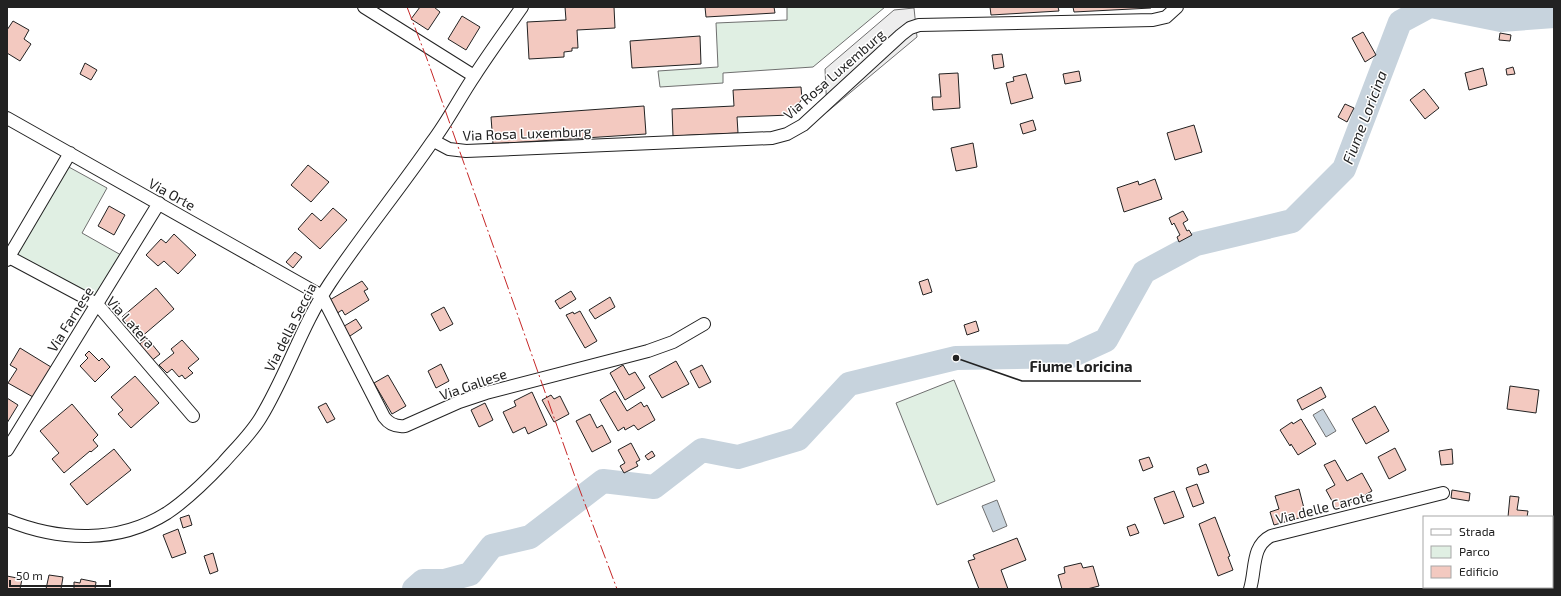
<svg xmlns="http://www.w3.org/2000/svg" width="1561" height="596" font-family="'Exo 2',sans-serif">
<style>
.green{fill:#e0efe3;stroke:#6f6f6f}
.parking{fill:#ededed;stroke:#6f6f6f}
.water{fill:#c7d3dd;stroke:#6f6f6f}
.lines{fill:none;stroke-linecap:round;stroke-linejoin:round}
.river{stroke:#c7d3dd;stroke-width:24}
.building{fill:#f3c9c0;stroke:#222}
.minor-casing{stroke:#222;stroke-width:14}
.minor{stroke:#fff;stroke-width:12}
.power{stroke:#c62828;stroke-width:1;stroke-dasharray:14 3 2 3;stroke-linecap:butt}
.labels{text-anchor:middle;dominant-baseline:central;stroke-width:3;stroke-linejoin:round;paint-order:stroke}
.street-label{font-size:14px;fill:#222;stroke:#fff}
.water-label{font-size:15px;font-style:italic;fill:#222;stroke:#fff}
.leader{fill:none;stroke:#222;stroke-width:1.5}
.callout-dot{fill:#222;stroke:#fff;stroke-width:1.5}
.callout-label{font-size:15px;text-anchor:middle;font-weight:bold;fill:#222;stroke:#fff;stroke-width:3;stroke-linejoin:round;paint-order:stroke}
</style>
<rect width="100%" height="100%" fill="#fff"/>
<path class="green" d="M787,7h98l-72,60 -90,6v10l-63,4 -2,-16 60,-4 -2,-44 71,-3z
M67,166l40,22 -25,45 39,22 -27,47 -78,-45z
M954,380l41,101 -58,24 -41,-102z"/>
<path class="parking" d="M914,8l3,29 -90,75 -2,-43 69,-59z"/>
<path class="water" d="M1323,409l13,22 -10,6 -13,-22z
M997,500l10,26 -14,6 -11,-26z"/>
<g class="lines">
<path class="river" d="M1436,7l65,13 53,-4
M414,589l9,-8h21l26,-7 22,-28 38,-9 73,-56 51,6 48,-37 36,7 60,-18 51,-55 107,-26 115,-2 35,-16 38,-68 52,-28 96,-23 52,-52 56,-147 28,-15"/>
</g>
<path class="building" d="M420,7h14l6,5 -12,18 -17,-11z
M565,7h49l1,21 -38,2 1,18h-6v3l-8,1v5l-35,2 -2,-37 39,-2z
M705,7h69l1,6 -69,4z
M990,7h68l1,4 -68,4z
M1073,7h79l-1,1 -77,4z
M462,16l18,11 -14,23 -18,-11z
M13,21l16,9 -5,9 7,5 -11,17 -13,-8v-23z
M1363,32l13,23 -11,7 -13,-24z
M1500,33l11,2 -1,6 -11,-1z
M700,36l1,28 -69,4 -2,-27z
M1002,54l2,13 -10,2 -2,-14z
M85,63l12,7 -6,10 -11,-6z
M1513,67l2,7 -8,1 -1,-6z
M1483,68l4,17 -18,5 -4,-17z
M1079,71l2,10 -16,3 -2,-10z
M958,73l2,35 -27,2 -1,-13h9l-2,-23z
M1026,74l7,24 -22,6 -5,-21 8,-2 -1,-4z
M801,87l1,12 -11,16 -54,2 1,16 -65,3 -1,-27 62,-3 -1,-16z
M1424,89l15,19 -14,11 -15,-19z
M1345,104l9,4 -7,14 -9,-5z
M644,106l2,28 -153,10 -2,-27z
M1033,120l3,10 -13,4 -3,-10z
M1194,125l8,27 -27,8 -8,-27z
M973,143l4,24 -21,4 -5,-23z
M308,165l21,17 -18,20 -20,-17z
M1155,179l7,20 -38,13 -7,-24 21,-7 1,4z
M109,206l16,9 -11,20 -16,-9z
M333,208l14,12 -27,29 -22,-20 14,-16 9,8z
M1183,211l5,9 -5,3 4,8 2,-1 3,5 -13,7 -2,-5 3,-2 -6,-12 -2,2 -3,-7z
M174,234l22,21 -18,19 -14,-13 -6,5 -12,-11 15,-16 5,4z
M295,252l7,5 -9,11 -7,-6z
M928,279l4,13 -9,3 -4,-13z
M362,281l6,8 -4,2 5,9 -24,15 -3,-5 -6,4 -8,-13z
M156,288l18,21 -34,29 -18,-21z
M571,291l5,8 -16,10 -5,-8z
M610,297l5,10 -20,12 -6,-9z
M444,307l9,17 -13,7 -9,-17z
M580,311l17,30 -12,7 -19,-33 7,-3 1,2z
M356,319l6,9 -15,10 -6,-10z
M976,321l3,10 -12,4 -3,-10z
M147,338l13,16 -10,8 -14,-15z
M182,340l17,19 -11,9 5,5 -8,6 -3,-4 -3,2 -7,-8 -5,4 -8,-8 15,-12 -3,-4z
M20,348l31,19 -18,30 -25,-14 9,-14 -7,-4z
M89,351l10,10 3,-3 8,9 -15,15 -15,-16 8,-8 -3,-3z
M676,361l13,23 -27,14 -13,-22z
M441,364l8,17 -13,7 -8,-17z
M623,365l6,10 6,-3 10,16 -20,12 -15,-27z
M702,365l9,17 -12,6 -9,-17z
M388,375l18,31 -14,8 -18,-31z
M135,376l24,27 -28,25 -13,-14 5,-4 -12,-13z
M1510,386l29,4 -3,23 -29,-4z
M1321,387l5,10 -24,13 -5,-10z
M615,391l12,20 14,-9 3,5 3,-2 8,15 -17,10 -4,-5 -9,5 -1,-3 -6,4 -18,-31z
M532,392l15,33 -19,9 -3,-7 -12,6 -10,-21 13,-6 -2,-5z
M551,395l3,4 6,-3 9,18 -15,8 -12,-22z
M7,398l11,7 -11,18z
M326,403l9,16 -8,4 -9,-16z
M485,403l8,17 -14,7 -8,-17z
M72,404l26,31 -5,5 5,6 -7,6 -1,-1 -26,22 -12,-14 7,-6 -19,-22z
M1375,406l14,25 -23,13 -14,-25z
M590,414l7,14 5,-3 9,17 -19,10 -16,-31z
M1301,419l15,25 -18,11 -7,-11 -1,2 -10,-16 12,-8 1,2z
M631,443l9,17 -4,2 2,4 -14,7 -4,-7 5,-3 -7,-13z
M1395,448l11,22 -17,9 -11,-22z
M114,449l17,21 -44,35 -17,-21z
M1452,449l1,15 -12,1 -2,-14z
M652,451l3,5 -7,4 -3,-4z
M1149,457l4,10 -10,4 -4,-11z
M1335,460l12,21 15,-8 10,18 -35,19 -11,-20 9,-5 -11,-20z
M1206,464l3,8 -10,3 -2,-7z
M1197,484l7,19 -11,4 -7,-19z
M1299,489l7,27 -32,9 -4,-13 9,-3 -4,-13z
M1452,490l18,3 -1,8 -18,-3z
M1174,491l10,26 -20,7 -10,-26z
M1510,496l9,1 -2,13 11,1 -1,6h-19z
M189,515l3,10 -9,3 -3,-10z
M1215,517l15,39 -2,1 5,13 -15,6 -19,-52z
M1135,524l4,9 -9,3 -3,-9z
M178,529l8,24 -14,5 -9,-23z
M1017,538l9,22 -25,10 7,19h-29l-11,-28 7,-2 -2,-4z
M213,553l5,18 -8,3 -6,-18z
M1081,563l2,5 10,-2 6,20 -12,3h-25l-4,-14 7,-2 -1,-6z
M49,575l14,2 -2,12h-15z
M7,576l15,3 -2,10h-13z
M81,579l15,3 -1,7h-21v-7l6,1z"/>
<g class="lines">
<g class="minor-casing">
<path id="minor" d="M364,7l110,69
M7,118l315,178 62,121c5,7 12,10 21,9l54,-24 27,-9 162,-42 25,-9 31,-18
M434,141l15,8 17,2 306,-13 15,-4 16,-9 98,-90 9,-7 9,-3 234,-5 13,-3 11,-10
M9,257l88,47 96,112
M7,260l63,-107
M7,450l152,-247
M7,520c52,21 111,24 160,-7 21,-14 39,-32 56,-50 13,-15 28,-29 38,-46 26,-43 41,-92 69,-134 32,-48 69,-93 102,-141 16,-21 28,-45 43,-67 15,-23 31,-45 47,-68
M1250,589c6,-19 1,-43 21,-53l172,-43"/>
</g>
<use href="#minor" class="minor"/>
<path class="power" d="M407,7l20,52 152,429 38,101"/>
</g>
<g class="labels">
<g class="street-label">
<text transform="translate(834 74) rotate(-41)">Via Rosa Luxemburg</text>
<text transform="translate(527 133) rotate(-2)">Via Rosa Luxemburg</text>
<text transform="translate(172 194) rotate(29)">Via Orte</text>
<text transform="translate(70 319) rotate(-58)">Via Farnese</text>
<text transform="translate(131 322) rotate(48)">Via Latera</text>
<text transform="translate(290 327) rotate(-63)">Via della Seccia</text>
<text transform="translate(473 384) rotate(-19)">Via Gallese</text>
<text transform="translate(1324 507) rotate(-14)">Via delle Carote</text>
</g>
<g class="water-label">
<text transform="translate(1364 117) rotate(-69)">Fiume Loricina</text>
</g>
</g>
<path class="leader" d="M956 358L1022 381H1141"/>
<circle class="callout-dot" cx="956" cy="358" r="4"/>
<g class="callout-label">
<text x="1081" y="372">Fiume Loricina</text>
</g>
<rect width="1561" height="596" fill="none" stroke="#222222" stroke-width="16"/>
<rect x="1423" y="516" width="130" height="72" fill="#ffffff" stroke="#a7a7a7"/>
<rect x="1431" y="529" width="20" height="6" fill="#ffffff" stroke="#a7a7a7"/>
<text x="1459" y="536" font-size="12" fill="#222222">Strada</text>
<rect x="1431" y="546" width="20" height="12" fill="#e0efe3" stroke="#a7a7a7"/>
<text x="1459" y="556" font-size="12" fill="#222222">Parco</text>
<rect x="1431" y="566" width="20" height="12" fill="#f3c9c0" stroke="#a7a7a7"/>
<text x="1459" y="576" font-size="12" fill="#222222">Edificio</text>
<path d="M10 580v6h100v-6" fill="none" stroke="#222222" stroke-width="2"/>
<text x="16" y="580" font-size="12" fill="#222222" stroke="#ffffff" stroke-width="3" paint-order="stroke">50 m</text>
</svg>
